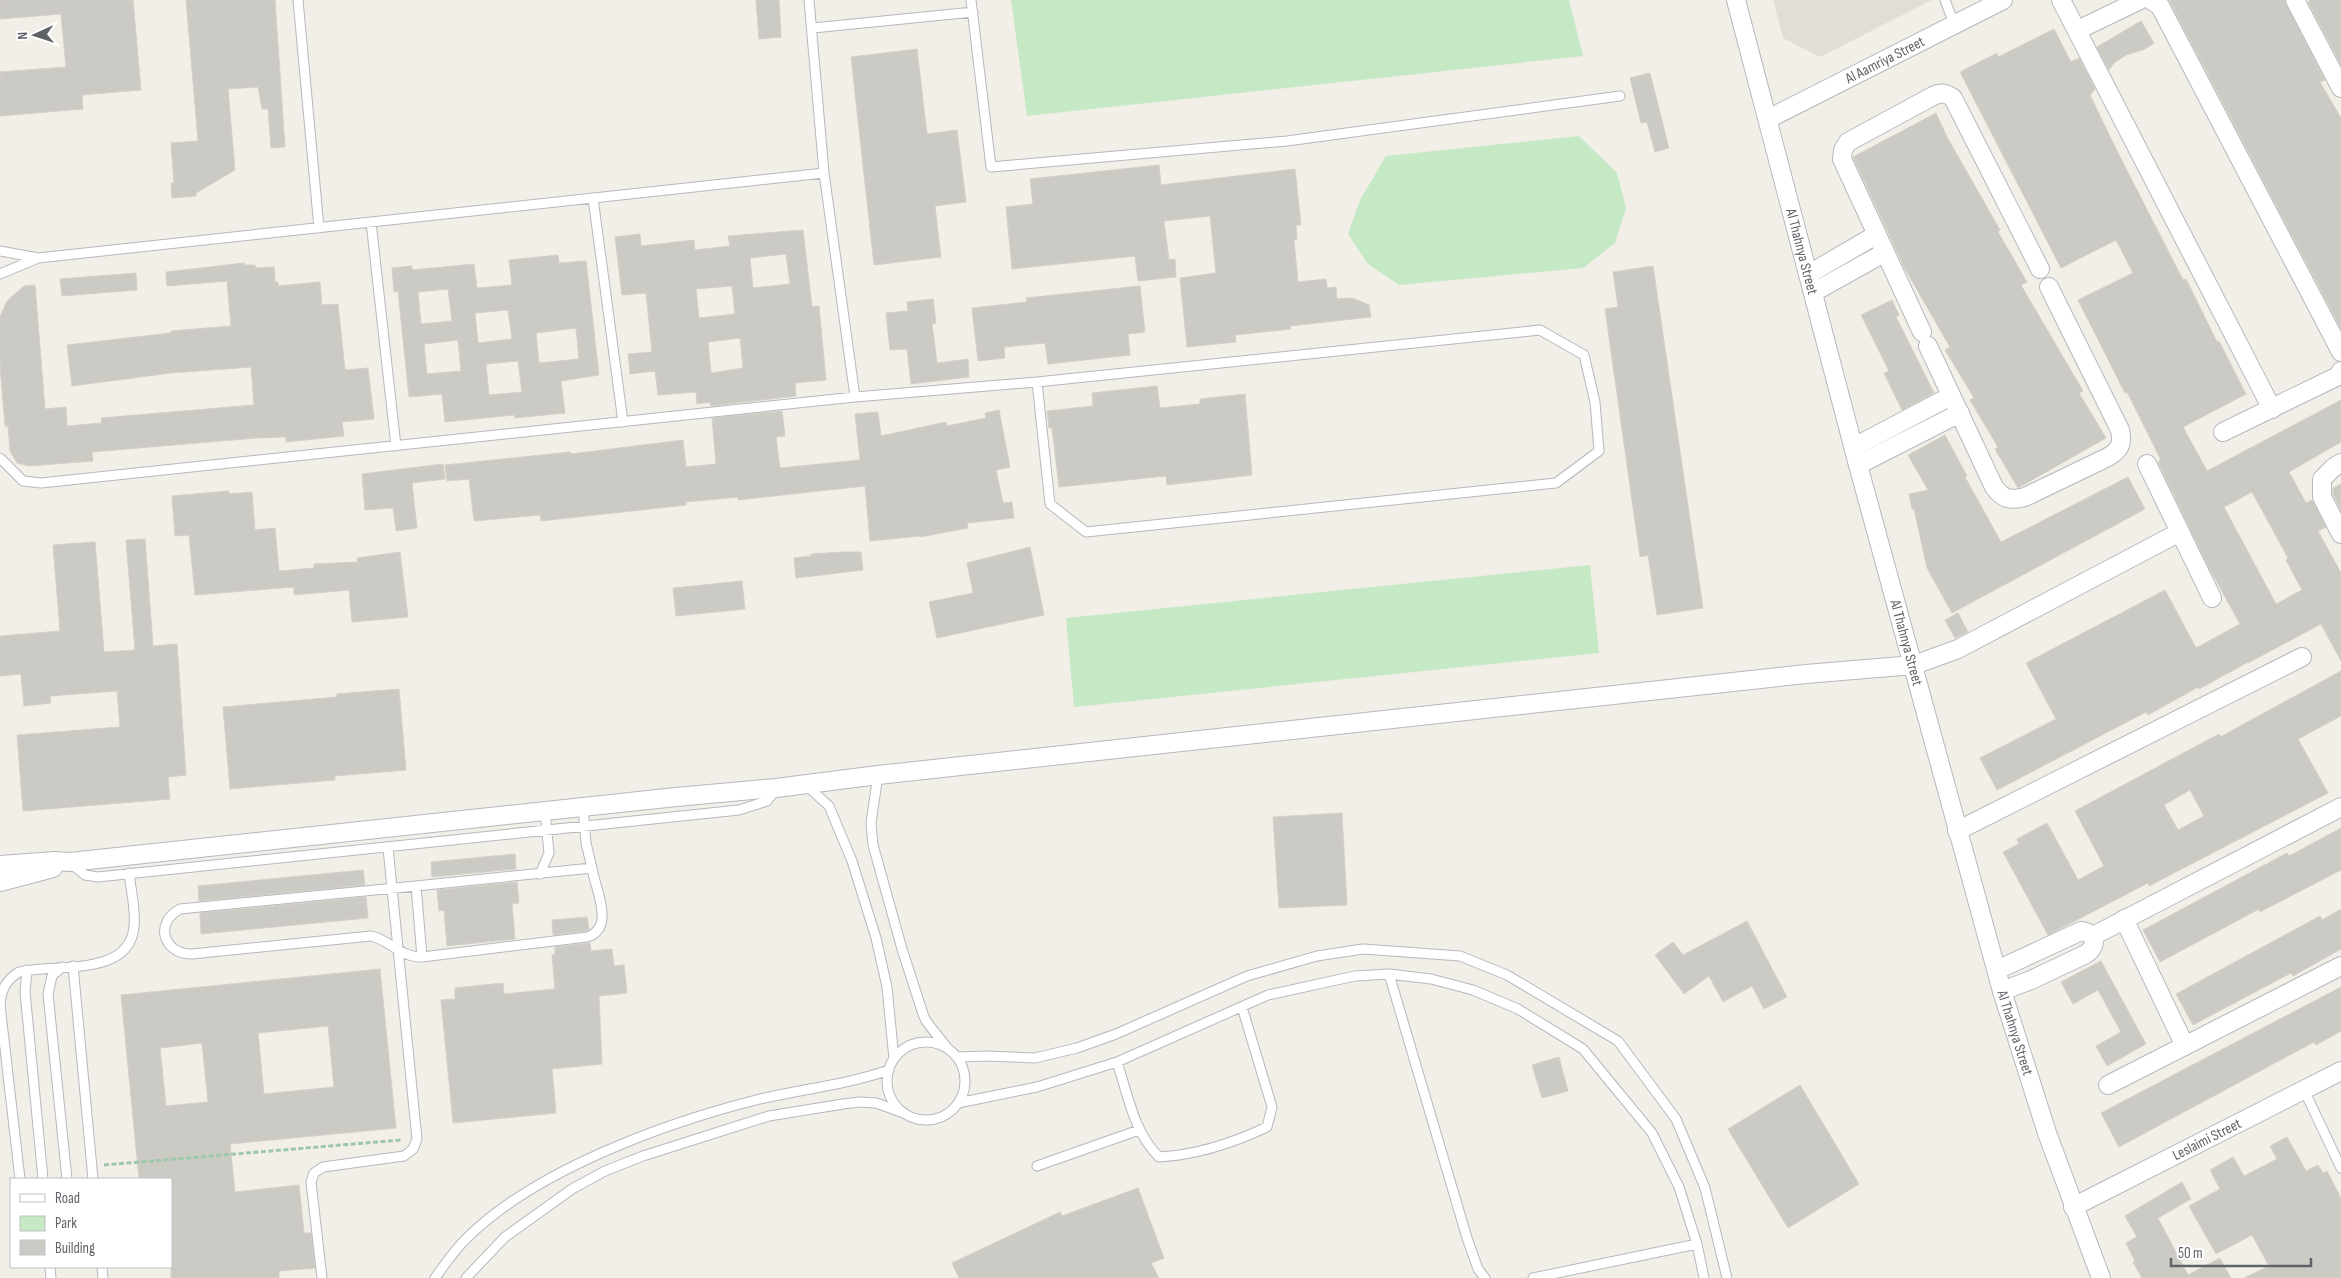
<svg xmlns="http://www.w3.org/2000/svg" width="2341" height="1278" font-family="'Sofia Sans Condensed',sans-serif">
<style>
.education{fill:#e1ded6}
.green{fill:#c5e8c5}
.building{fill:#cccac5;stroke:#d6d1c6;fill-rule:evenodd}
.lines{fill:none;stroke-linecap:round;stroke-linejoin:round}
.service-casing{stroke:#b5b8bc;stroke-width:11}
.minor-casing{stroke:#b5b8bc;stroke-width:20}
.path{stroke:#9cc7a9;stroke-width:3;stroke-dasharray:5 2.5;stroke-linecap:butt}
.service{stroke:#fff;stroke-width:9}
.minor{stroke:#fff;stroke-width:18}
.labels{text-anchor:middle;dominant-baseline:central;stroke-width:4;stroke-linejoin:round;paint-order:stroke}
.street-label{font-size:15px;fill:#5f6368;stroke:#fff}
</style>
<rect width="100%" height="100%" fill="#f1efe8"/>
<path class="education" d="M1773,0h159l-112,57 -37,-19z"/>
<path class="green" d="M1011,0h558l14,56 -556,60z
M1579,136l38,37 9,35 -11,35 -32,25 -184,17 -31,-21 -20,-30 12,-34 26,-44z
M1590,565l9,88 -525,54 -8,-89z"/>
<path class="building" d="M0,0h133l8,90 -59,5 1,14 -83,7v-44l66,-5 -5,-53 -61,5z
M186,0h89l10,147 -14,1 -3,-39h-6l-4,-22 -30,2 7,81 -39,23v3l-24,2 -1,-15h3l-3,-40 27,-2z
M756,0h23l2,37 -22,2z
M2169,0h115l41,80 -5,2 21,36v211z
M2310,0h31v65l-33,-63z
M2141,21l13,22 -9,6 -19,6 -12,8 -5,7 -12,-23z
M2054,29l17,33 8,-4 16,31 -5,6 26,54 67,131 3,-1 31,63 2,-1 27,53 -63,33 24,44 134,-71v42l-52,30 17,31 6,-3 14,27 -8,4 23,42v88l-20,-37 -73,39v-1l-49,27 -1,-2 -50,28 -2,-3 -149,78 -17,-32 76,-39 -30,-56 139,-73 31,58 44,-24 -32,-58 -50,-104 3,-2 -34,-68 -2,1 -47,-93 55,-27 -17,-33 -55,28 -101,-196 37,-19 1,4zM2252,492l36,66 -2,2 16,30 -26,14 -52,-97z
M917,49l10,85 30,-4 9,72 -31,4 6,51 -67,8 -23,-208z
M1650,73l19,75 -14,4 -8,-30 -6,1 -11,-45z
M1936,113l11,24 53,93 -2,2 29,50 -6,3 62,106 -4,2 27,45 -88,50 -23,-39 3,-2 -28,-47 4,-2 -29,-48 5,-3 -45,-78 -52,-112z
M1159,165l2,20 134,-16 6,56h-5l1,14 -3,1 4,42 28,-3 1,9 9,-1 1,12 15,-1 17,7 2,12 -81,9 1,3 -56,6 1,7 -49,5 -7,-69 36,-5 -6,-57 -46,5 5,39 6,-1 1,18 -38,4 -3,-25 -123,13 -6,-62 27,-3 -3,-25z
M803,230l9,77 7,-1 7,74 -31,3 1,13 -85,10 -1,-4 -13,2 -1,-12 -38,3 -3,-24 -25,3 -2,-20 24,-2 -6,-59 -24,2 -7,-58 25,-3 1,12 53,-6 1,10 35,-4 -2,-10zM786,254l4,30 -37,4 -3,-30zM732,286l3,28 -36,4 -3,-29zM740,338l3,30 -32,5 -3,-31z
M558,255l1,8 27,-2 13,114 -38,6 4,32 -50,5 -1,-3 -69,7 -3,-28 -33,3 -11,-106 -4,1 -2,-24 20,-2v4l62,-6 3,24 35,-3 -3,-25zM448,289l4,32 -31,3 -3,-32zM508,310l4,29 -34,4 -3,-30zM576,328l3,31 -40,4 -3,-30zM458,340l3,31 -34,3 -3,-30zM518,361l4,31 -33,3 -3,-31z
M244,263l1,2h10l1,3 18,-1 1,15h3v4l42,-4 2,23 16,-1 7,66 23,-2 6,51 -32,3 2,14 -58,6v-5l-29,1 -165,14 1,9 -64,5 -12,-3 -7,-12 -2,-25h-3l-5,-60v-49l7,-16 17,-15 11,-1 10,124 21,-2 1,19 35,-3 -1,-5 153,-13 -3,-38 -80,6 -99,13 -5,-41 104,-12v-2l60,-5 -4,-45 -60,5 -1,-14z
M1653,266l50,342 -46,7 -9,-60 -8,2 -35,-248 13,-2 -5,-35z
M136,273l1,17 -75,6 -2,-17z
M1140,286l5,46 -17,2 2,21 -82,9 -3,-21 -41,4 1,11 -27,3 -6,-53 55,-6 -1,-4z
M933,299l3,24 -4,1 5,39 31,-4 1,18 -58,7 -4,-35 -17,1 -4,-37 22,-2 -1,-9z
M1892,300l7,15 -3,2 38,76 -32,17 -18,-37 5,-2 -28,-56z
M1157,386l3,22 40,-4v-5l45,-5 7,81 -85,10 -1,-9 -107,11 -7,-59h-3l-2,-17 46,-5 -1,-13z
M999,410l11,57 -14,3 7,33 9,-1 2,16 -47,5 1,5 -48,9v-1l-50,5 -5,-55 -127,14v-3l-52,5v3l-145,16 -1,-6 -66,6 -5,-42 -22,2 -2,-16 125,-13 1,2 112,-14 3,27 30,-3 -4,-46 70,-7 3,25 -9,1 4,31 80,-8 -5,-46 23,-2 3,24 65,-14 1,4 39,-8 -1,-5z
M1945,435l22,41 -2,1 36,65 127,-65 17,32 -193,104 -25,-45 -13,-59h-2l-3,-15 19,-4 -20,-35z
M443,464l2,15 -33,4 5,45 -21,3 -3,-23 -28,2 -3,-36z
M2341,484v27l-8,-17v-6z
M229,491v3l23,-2 3,38 20,-2 4,43 35,-3v-4l44,-2 -1,-4 43,-6 8,65 -56,5 -3,-32 -55,5v-8l-99,8 -6,-60 -14,1 -3,-40z
M145,539l8,107 24,-2 9,131 -18,2 2,22 -147,12 -6,-76 103,-8 -3,-36 -67,5 1,7 -27,3 -3,-32 -21,2v-40l60,-5 -7,-86 42,-3 9,110 31,-2 -9,-110z
M1030,547l14,68 -107,23 -8,-36 44,-9 -6,-30z
M843,552h18l2,18 -67,8 -2,-20 17,-2v-2z
M742,581l3,28 -69,7 -3,-28z
M1958,613l10,19 -13,6 -10,-18z
M2341,671v45l-43,23 30,54 -179,93 -1,-3 -100,52 -45,-83 16,-8 -2,-5 30,-16 31,57 26,-14 -29,-55 144,-77 1,3zM2190,790l14,26 -26,14 -14,-25z
M399,689l7,81 -71,6v4l-105,9 -7,-82 114,-10v-3z
M1342,813l5,92 -68,3 -6,-91z
M2341,828v42l-81,42 -1,-3 -99,53 -17,-32 144,-77 2,3z
M515,854l1,15 -84,8 -1,-15z
M363,870l2,15 -166,16 -1,-15z
M517,882l2,21 -7,1 3,35 -68,7 -3,-36 -5,1 -2,-21z
M366,897l2,21 -167,16 -1,-21z
M2341,909v40l-48,27 -2,-3 -98,52 -17,-31 144,-78 2,4z
M587,917l2,12 -4,2 -32,4 -1,-15z
M1747,921l40,76 -23,12 -12,-23 -29,16 -14,-26 -25,18 -29,-39 18,-13 10,13z
M590,943l1,8 21,-2 2,17 10,-1 3,28 -28,3 3,68 -50,5 4,44 -103,10 -12,-123 14,-1v-11l48,-5 1,11 51,-5 -3,-34 3,-1v-7z
M2101,961l45,83 -39,22 -11,-20 25,-14 -23,-42 -25,14 -12,-22z
M380,969l16,159 -166,16 5,48 64,-7 5,48h7l4,35 -36,3v7h-108v-99h-32l-18,-184zM328,1026l6,61 -70,7 -6,-61zM202,1043l6,59 -42,4 -6,-58z
M2341,987v44l-25,14 -2,-3 -195,105 -18,-34z
M1559,1057l9,34 -26,7 -10,-33z
M1800,1085l59,99 -71,44 -60,-99z
M2287,1137l19,34 12,-6 5,8 4,-2 14,27v80h-97l25,-12 -17,-31 -36,19 -27,-48 31,-17 -10,-19 23,-13 11,19 33,-17 -7,-13z
M2182,1182l9,17 -33,19 30,57 32,-17 11,20h-89l-9,-16 2,-1 -9,-18 11,-6 -12,-21z
M1138,1188l26,70 -13,5 8,15h-200l-7,-15 108,-51 2,4z"/>
<g class="lines">
<g class="service-casing">
<path id="service" d="M298,0l21,228
M809,0l15,173 31,224
M971,0l20,167 296,-26 333,-45
M1945,0l9,24
M813,28l160,-16
M593,198l30,224
M371,222l25,224
M0,251l38,7 786,-85
M0,274l38,-16
M0,458l23,23 18,2 814,-86 182,-15 503,-52 44,25 11,47 4,49 -43,32 -470,49 -36,-28 -13,-122
M878,775l-7,48 2,22 29,104 21,65 3,7 22,28
M805,784l24,22 23,55 24,77 11,49 7,72
M583,807l3,36 6,25
M70,863l15,12 13,2 641,-67 28,-9 9,-12
M540,874l9,-21 -4,-42
M416,886l-236,23c-26,14 -17,45 12,45l179,-18c21,5 28,21 51,21l165,-20c29,-9 8,-48 5,-69l-176,18 6,71
M73,966l20,213
M62,967l-10,9 -4,18 19,185
M27,970l-2,22 18,187
M1389,974l78,264 11,31 7,9
M887 1081a39 39 0 1 1 78 0a39 39 0 1 1-78 0Z
M957,1057l30,-1 48,2 42,-10 39,-14 131,-58 70,-20 46,-7 97,7 47,19 111,66 58,78 29,69 22,90
M1117,1062c11,33 17,71 42,95 38,-2 74,-14 108,-30l5,-20 -30,-100
M2304,1090l37,78
M958,1103l79,-16 80,-25 151,-67 87,-19 34,-2 42,5 42,11 45,19 65,40 69,84 27,54 18,57 7,34
M1037,1166l102,-36
M20,1179l-20,-174c1,-15 6,-25 19,-33 35,-9 110,6 115,-45 2,-17 -3,-36 -5,-54
M50,1267l1,11
M102,1267l1,11
M322,1278l-11,-96 3,-9 9,-6 81,-11 9,-7 4,-10 -29,-291
M435,1278c10,-14 20,-29 33,-41 68,-67 197,-114 288,-137 45,-11 90,-15 133,-30
M466,1278l39,-41 67,-48 33,-18 38,-15 126,-40 74,-12 17,-2 16,1 28,10
M1533,1278l164,-34"/>
</g>
<g class="minor-casing">
<g id="minor">
<path id="s1" d="M1736,0l122,465 144,526 45,142 54,145"/>
<path d="M2061,0l211,409"/>
<path d="M2151,0l9,6 181,346"/>
<path d="M2295,0l46,88"/>
<path d="M2078,30l62,-30"/>
<path id="s2" d="M1768,119l235,-119"/>
<path d="M1809,274l67,-39"/>
<path d="M1814,292l70,-39"/>
<path d="M1922,332l-80,-173 1,-9 5,-8 85,-46c9,-4 13,-3 20,2l87,171"/>
<path d="M1928,346l66,141c9,12 16,14 31,10l83,-40c12,-7 15,-13 12,-27l-71,-143"/>
<path d="M2223,432l115,-56 3,-5"/>
<path d="M1854,447l97,-51"/>
<path d="M2341,463l-8,5 -11,11v18l19,37"/>
<path d="M2147,464l65,134"/>
<path d="M1858,465l102,-52"/>
<path d="M1957,831l345,-174"/>
<path d="M0,865l55,-4 15,1 606,-65 100,-9 102,-13 928,-101 108,-9 44,-16 222,-117"/>
<path d="M0,882l53,-14"/>
<path d="M2124,919l61,127"/>
<path d="M2093,936l248,-129"/>
<path d="M1997,970l84,-39c15,2 17,15 5,23l-55,26 -29,11"/>
<path d="M2108,1085l233,-119"/>
<path id="s3" d="M2073,1207l268,-136"/>
</g>
</g>
<path class="path" d="M104,1165l297,-25"/>
<use href="#service" class="service"/>
<use href="#minor" class="minor"/>
</g>
<g class="labels">
<g class="street-label">
<text stroke="none"><textPath href="#s2" startOffset="131">Al Aamriya Street</textPath></text>
<text stroke="none"><textPath href="#s1" startOffset="260">Al Thahnya Street</textPath></text>
<text stroke="none"><textPath href="#s1" startOffset="665">Al Thahnya Street</textPath></text>
<text stroke="none"><textPath href="#s1" startOffset="1070">Al Thahnya Street</textPath></text>
<text stroke="none"><textPath href="#s3" startOffset="150">Leslaimi Street</textPath></text>
</g>
</g>
<rect x="10" y="1178" width="162" height="90" fill="#ffffff" stroke="#bfc1c3"/>
<rect x="20" y="1194" width="25" height="8" fill="#ffffff" stroke="#bfc1c3"/>
<text x="55" y="1203" font-size="15" fill="#5f6368">Road</text>
<rect x="20" y="1216" width="25" height="15" fill="#c5e8c5" stroke="#bfc1c3"/>
<text x="55" y="1228" font-size="15" fill="#5f6368">Park</text>
<rect x="20" y="1240" width="25" height="15" fill="#cccac5" stroke="#bfc1c3"/>
<text x="55" y="1253" font-size="15" fill="#5f6368">Building</text>
<g transform="translate(35 35) rotate(267)" stroke="#ffffff" stroke-width="4" paint-order="stroke">
<path d="M0-4L9 19L0 12L-9 19Z" fill="#5f6368"/>
<text y="-8" font-size="14" font-weight="bold" text-anchor="middle" fill="#5f6368">N</text>
</g>
<path d="M2171 1258v8h140v-8" fill="none" stroke="#5f6368" stroke-width="2.5"/>
<text x="2178" y="1258" font-size="15" fill="#5f6368" stroke="#ffffff" stroke-width="4" paint-order="stroke">50 m</text>
</svg>
